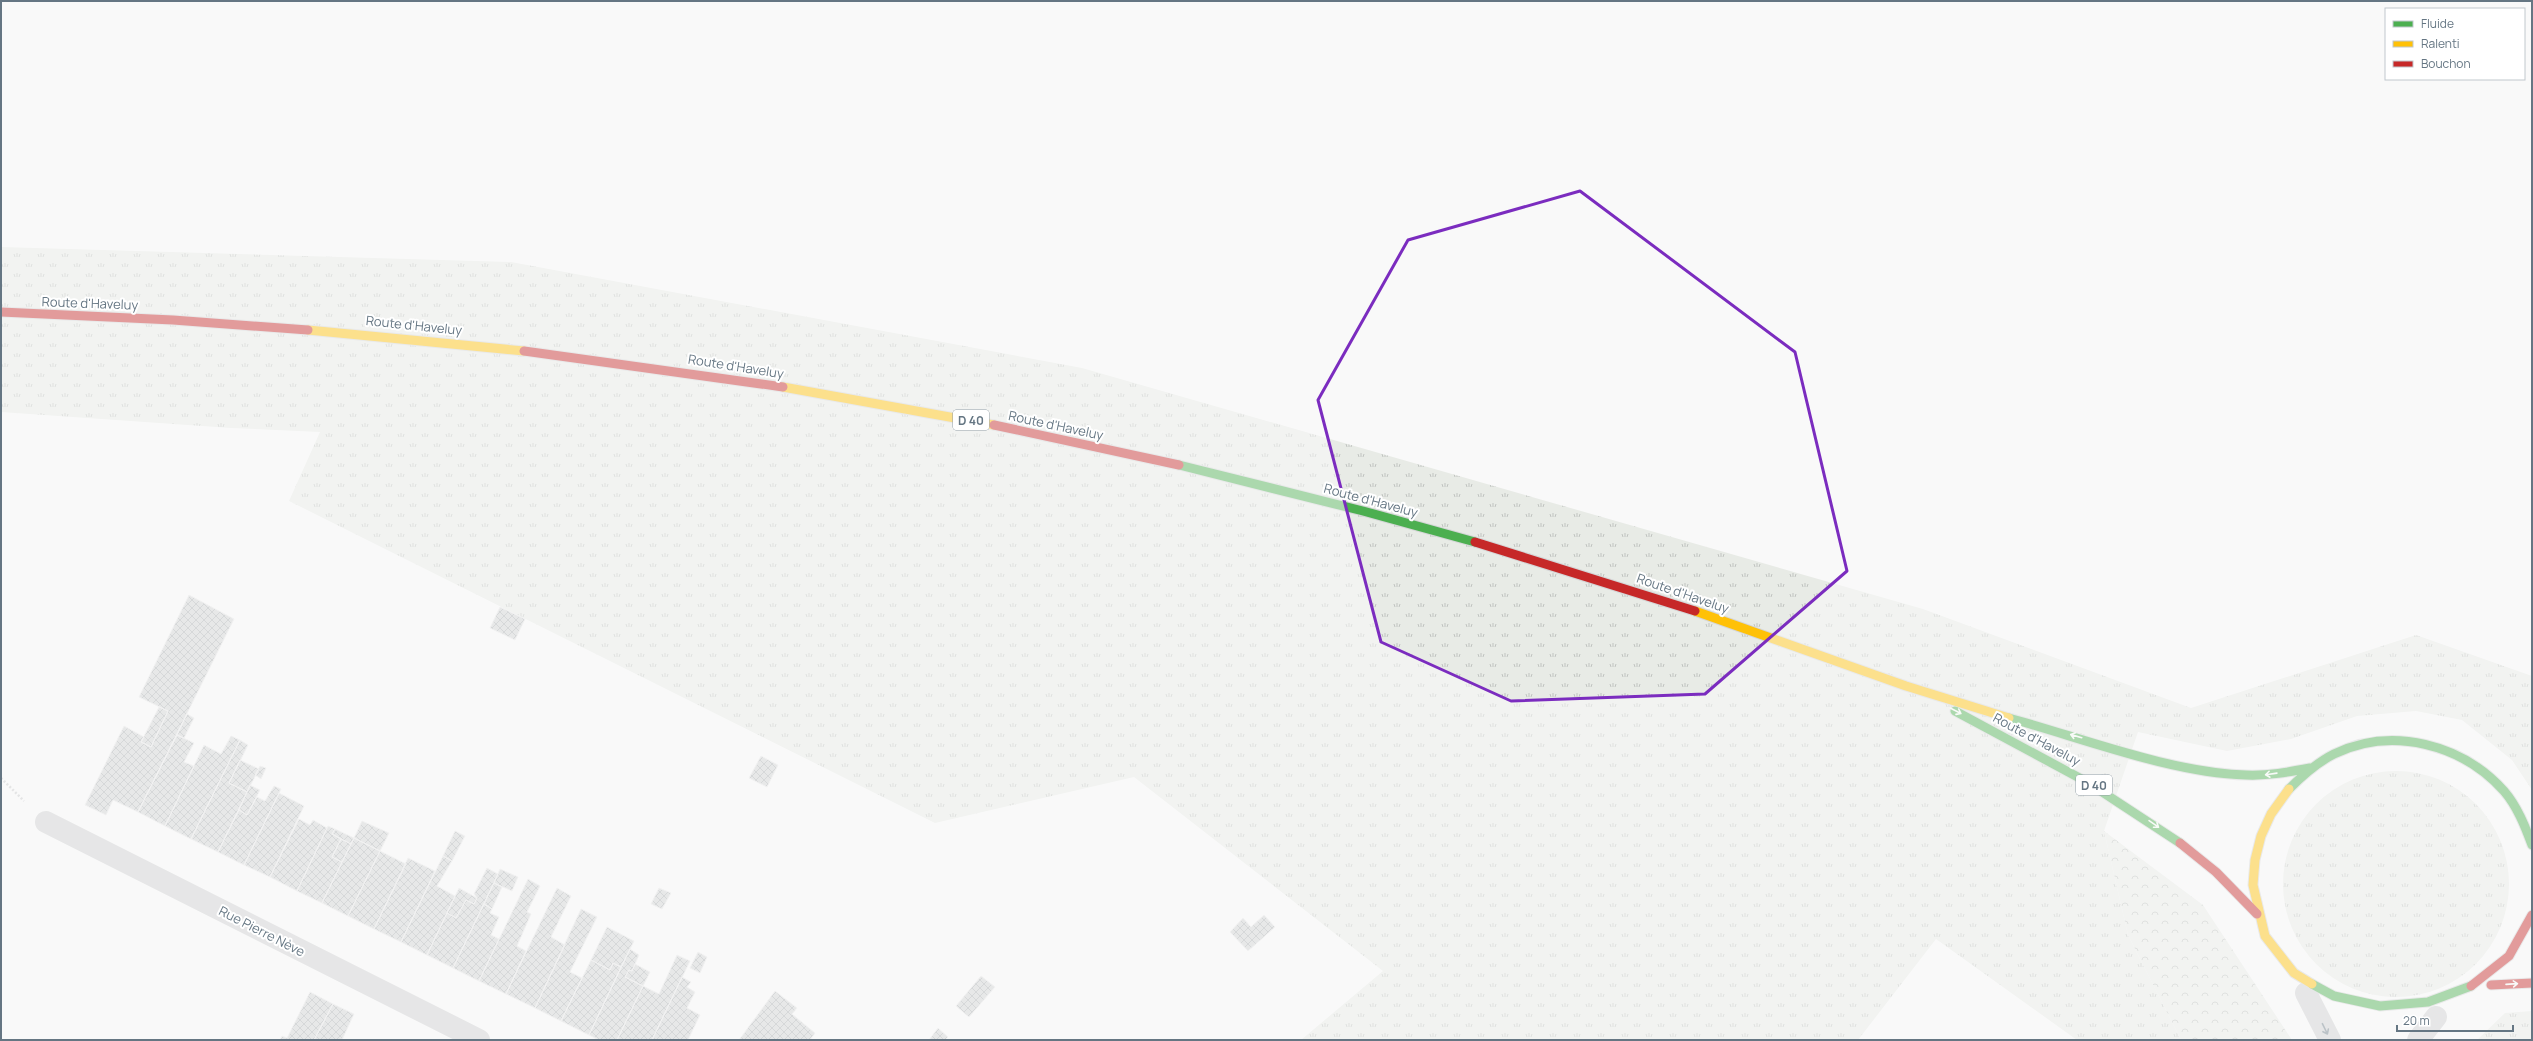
<svg xmlns="http://www.w3.org/2000/svg" width="2533" height="1041" font-family="Manrope,sans-serif">
<style>
.grass{fill:url(#grass-tufts)}
.forest{fill:url(#forest-crowns)}
.building{fill:url(#building-cross-hatch);stroke:#e8e8e8}
.lines{fill:none;stroke-linecap:round;stroke-linejoin:round}
.fast-casing{stroke:#d5d6d7;stroke-width:11}
.slow-casing{stroke:#d5d6d7;stroke-width:11}
.jam-casing{stroke:#d5d6d7;stroke-width:11}
.path{stroke:#cbcccd;stroke-width:2.5;stroke-dasharray:2 2;stroke-linecap:butt}
.street{stroke:#cecfd0;stroke-width:22}
.fast{stroke:#4caf50;stroke-width:9}
.slow{stroke:#ffc107;stroke-width:9}
.jam{stroke:#c62828;stroke-width:9}
.oneway{stroke:#f6fbf6}
.oneway2{stroke:#707f8b}
.marked{fill:none;stroke:#7b2cbf;stroke-width:3;stroke-linejoin:round}
.labels{text-anchor:middle;dominant-baseline:central;stroke-width:4;stroke-linejoin:round;paint-order:stroke}
.shield{fill:#fff;stroke:#939fa8;stroke-width:1}
.shield-label{font-size:12px;font-weight:bold;fill:#657683}
.street-label{font-size:13px;fill:#657683;stroke:#fff}
</style>
<defs>
<pattern id="grass-tufts" width="24" height="20" patternUnits="userSpaceOnUse"><rect width="24" height="20" fill="#e8ebe6"/><path d="M3 7l-1-3M5 7V3M7 7l1-3M15 17l-1-3M17 17v-4M19 17l1-3" fill="none" stroke="#c0c3c0"/></pattern>
<pattern id="forest-crowns" width="20" height="18" patternUnits="userSpaceOnUse"><rect width="20" height="18" fill="#e8ebe6"/><path d="M2 6a3 3 0 1 1 6 0M12 15a3 3 0 1 1 6 0" fill="none" stroke="#c0c3c0"/></pattern>
<pattern id="building-cross-hatch" width="8" height="8" patternUnits="userSpaceOnUse"><rect width="8" height="8" fill="#d0d2d3"/><path d="M0 0l8 8M0 8l8-8" fill="none" stroke="#acafb1"/></pattern>
</defs>
<rect width="100%" height="100%" fill="#f9f9f9"/>
<path class="grass" d="M1,247l510,15 571,106 841,241 268,99 225,-73 116,41v114l-20,-30 -50,-40 -46,-9 -59,5 -66,23 -64,12 -89,-19 -34,99 24,104 53,105h-104l-141,-101 -78,101h-557l82,-69 -249,-194 -199,46 -646,-322 31,-69 -89,-4 -230,-16z
M2283 884a113 113 0 1 1 226 0a113 113 0 1 1-226 0Z
M2532,1011v29h-55l28,-27z"/>
<path class="forest" d="M2104,831l99,74 89,135h-111l-53,-105z"/>
<path class="building" d="M189,595l45,24 -96,193 -25,-12 -7,15 -21,-10 39,-79 20,11 -3,5 10,5 17,-36 -29,-14z
M500,607l25,12 -10,21 -25,-12z
M159,707l9,4 -17,36 -10,-5z
M187,714l7,4 -10,20 -7,-3z
M177,735l17,8 -10,19 10,4 -29,60 -27,-14z
M231,736l9,4 -49,99 -26,-13 39,-81 17,9z
M240,740l8,5 -19,38 18,9 -29,60 -27,-13z
M761,756l17,9 -11,22 -18,-9z
M240,760l19,9 -12,23 -18,-9z
M260,766l6,2 -5,11 -6,-4z
M250,785l10,5 -13,25 -8,-5z
M274,786l7,3 -37,76 -26,-13 21,-42 8,5 10,-18 8,4z
M279,793l25,13 -34,71 -26,-12z
M299,819l11,6 3,-5 14,8 -30,63 -27,-14z
M362,821l27,12 -9,18 -26,-13z
M328,826l7,3 -3,5 9,5 -9,18 10,5 -20,41 -25,-12z
M335,829l19,9 -3,6 -19,-10z
M455,831l10,5 -13,25 -9,-5z
M354,838l26,13 -32,65 -26,-13z
M341,839l10,5 -9,18 -10,-5z
M380,851l26,13 -32,65 -26,-13z
M443,856l9,5 -15,25 18,10 -28,59 -26,-13z
M408,858l27,13 -34,71 -27,-13z
M487,868l11,6 -45,94 -26,-13 20,-42 9,5 10,-18 8,4 3,-6 -3,-4z
M500,869l18,8 -6,14 -18,-8z
M528,879l12,7 -13,26 4,2 -14,32 9,5 -20,43 -27,-13z
M494,883l8,4 -10,22 -8,-5z
M459,888l18,10 -3,6 -8,-4 -10,18 -9,-5z
M557,888l14,8 -20,41 14,8 -30,63 -29,-14z
M659,888l12,5 -9,16 -11,-5z
M484,904l8,5 -2,4 9,4 -8,18 8,4 -20,42 -26,-13z
M581,909l16,8 -27,55 12,6 -21,43 -26,-13z
M1264,915l11,12 -27,24 -18,-19 13,-14 8,9z
M607,927l27,14 -13,26 -8,-4 -3,7 -19,-10z
M630,949l9,6 -7,16 -3,-1 -4,7 18,9 -26,54h-18l-10,-5z
M698,952l9,5 -7,16 -10,-5z
M677,955l13,6 -38,79h-35l26,-54 16,8z
M591,960l19,10 3,-7 8,4 -32,68 -28,-14z
M635,964l15,8 -7,14 -18,-9 4,-7 3,1z
M981,976l14,11 -26,30 -13,-11z
M682,977l9,5 -4,5 8,5 -8,16 13,7 -12,25h-36z
M775,991l22,17 -5,6 23,19 -5,7h-71z
M310,992l23,12 -19,36h-34l2,-4 5,2z
M333,1004l21,10 -12,26h-28z
M938,1028l10,9 -3,3h-16z"/>
<g class="lines">
<g class="fast-casing">
<path id="fast" d="M1179,465l184,46 112,31
M1955,711l132,71 93,61
M2009,718c73,20 163,55 237,57 22,1 43,-3 64,-7
M2289,789c13,-13 27,-26 45,-35 58,-28 128,-10 170,37 13,15 21,35 28,54
M2312,984l22,12 46,10 48,-4 43,-16"/>
</g>
<g class="slow-casing">
<path id="slow" d="M308,330l216,21
M783,387l211,38
M1695,611l211,75 103,32
M2289,789l-18,25 -10,22 -6,24 -2,25 12,51 29,37 18,11"/>
</g>
<g class="jam-casing">
<path id="jam" d="M1,312l172,8 135,10
M524,351l259,36
M994,425l185,40
M1475,542l220,69
M2180,843l36,29 41,42
M2491,985l41,-2
M2471,986l38,-30 23,-41"/>
</g>
<path class="path" d="M1,778l23,23"/>
<path class="street" d="M46,822l433,218
M2306,993l24,47
M2418,1040l18,-23"/>
<use href="#fast" class="fast"/>
<use href="#slow" class="slow"/>
<use href="#jam" class="jam"/>
</g>
<defs><path id="oneway-shaft" d="M-6 0H5M1.5-3L5.5 0L1.5 3" fill="none" stroke-width="1.6" stroke-linecap="round" stroke-linejoin="round"/></defs>
<g class="oneway">
<use href="#oneway-shaft" transform="translate(1956 711) rotate(27)"/>
<use href="#oneway-shaft" transform="translate(2076 736) rotate(-164)"/>
<use href="#oneway-shaft" transform="translate(2271 774) rotate(172)"/>
<use href="#oneway-shaft" transform="translate(2154 824) rotate(35)"/>
<use href="#oneway-shaft" transform="translate(2512 984) rotate(-4)"/>
</g>
<use class="oneway2" href="#oneway-shaft" transform="translate(2325 1029) rotate(64)"/>
<path d="M0 0H2533V1041H0ZM1580,191l215,161 52,219 -142,123 -194,7 -130,-59 -63,-242 90,-160z" fill="#f9f9f9" fill-opacity=".55" fill-rule="evenodd"/>
<path class="marked" d="M1580,191l215,161 52,219 -142,123 -194,7 -130,-59 -63,-242 90,-160z"/>
<g class="labels">
<g class="shield">
<rect x="953" y="410" width="36" height="20" rx="3"/>
<rect x="2076" y="775" width="36" height="20" rx="3"/>
</g>
<g class="shield-label">
<text x="971" y="420">D 40</text>
<text x="2094" y="785">D 40</text>
</g>
<g class="street-label">
<text transform="translate(90 303) rotate(2)">Route d'Haveluy</text>
<text transform="translate(414 325) rotate(6)">Route d'Haveluy</text>
<text transform="translate(736 366) rotate(9)">Route d'Haveluy</text>
<text transform="translate(1056 425) rotate(12)">Route d'Haveluy</text>
<text transform="translate(1371 500) rotate(15)">Route d'Haveluy</text>
<text transform="translate(1683 593) rotate(19)">Route d'Haveluy</text>
<text transform="translate(2037 739) rotate(28)">Route d'Haveluy</text>
<text transform="translate(262 931) rotate(27)">Rue Pierre Nève</text>
</g>
</g>
<rect width="2533" height="1041" fill="none" stroke="#657683" stroke-width="4"/>
<rect x="2385" y="8" width="140" height="72" fill="#ffffff" stroke="#c1c8cd"/>
<rect x="2393" y="21" width="20" height="6" fill="#4caf50" stroke="#c1c8cd"/>
<text x="2421" y="28" font-size="12" fill="#657683">Fluide</text>
<rect x="2393" y="41" width="20" height="6" fill="#ffc107" stroke="#c1c8cd"/>
<text x="2421" y="48" font-size="12" fill="#657683">Ralenti</text>
<rect x="2393" y="61" width="20" height="6" fill="#c62828" stroke="#c1c8cd"/>
<text x="2421" y="68" font-size="12" fill="#657683">Bouchon</text>
<path d="M2397 1025v6h116v-6" fill="none" stroke="#657683" stroke-width="2"/>
<text x="2403" y="1025" font-size="12" fill="#657683" stroke="#ffffff" stroke-width="3" paint-order="stroke">20 m</text>
</svg>
